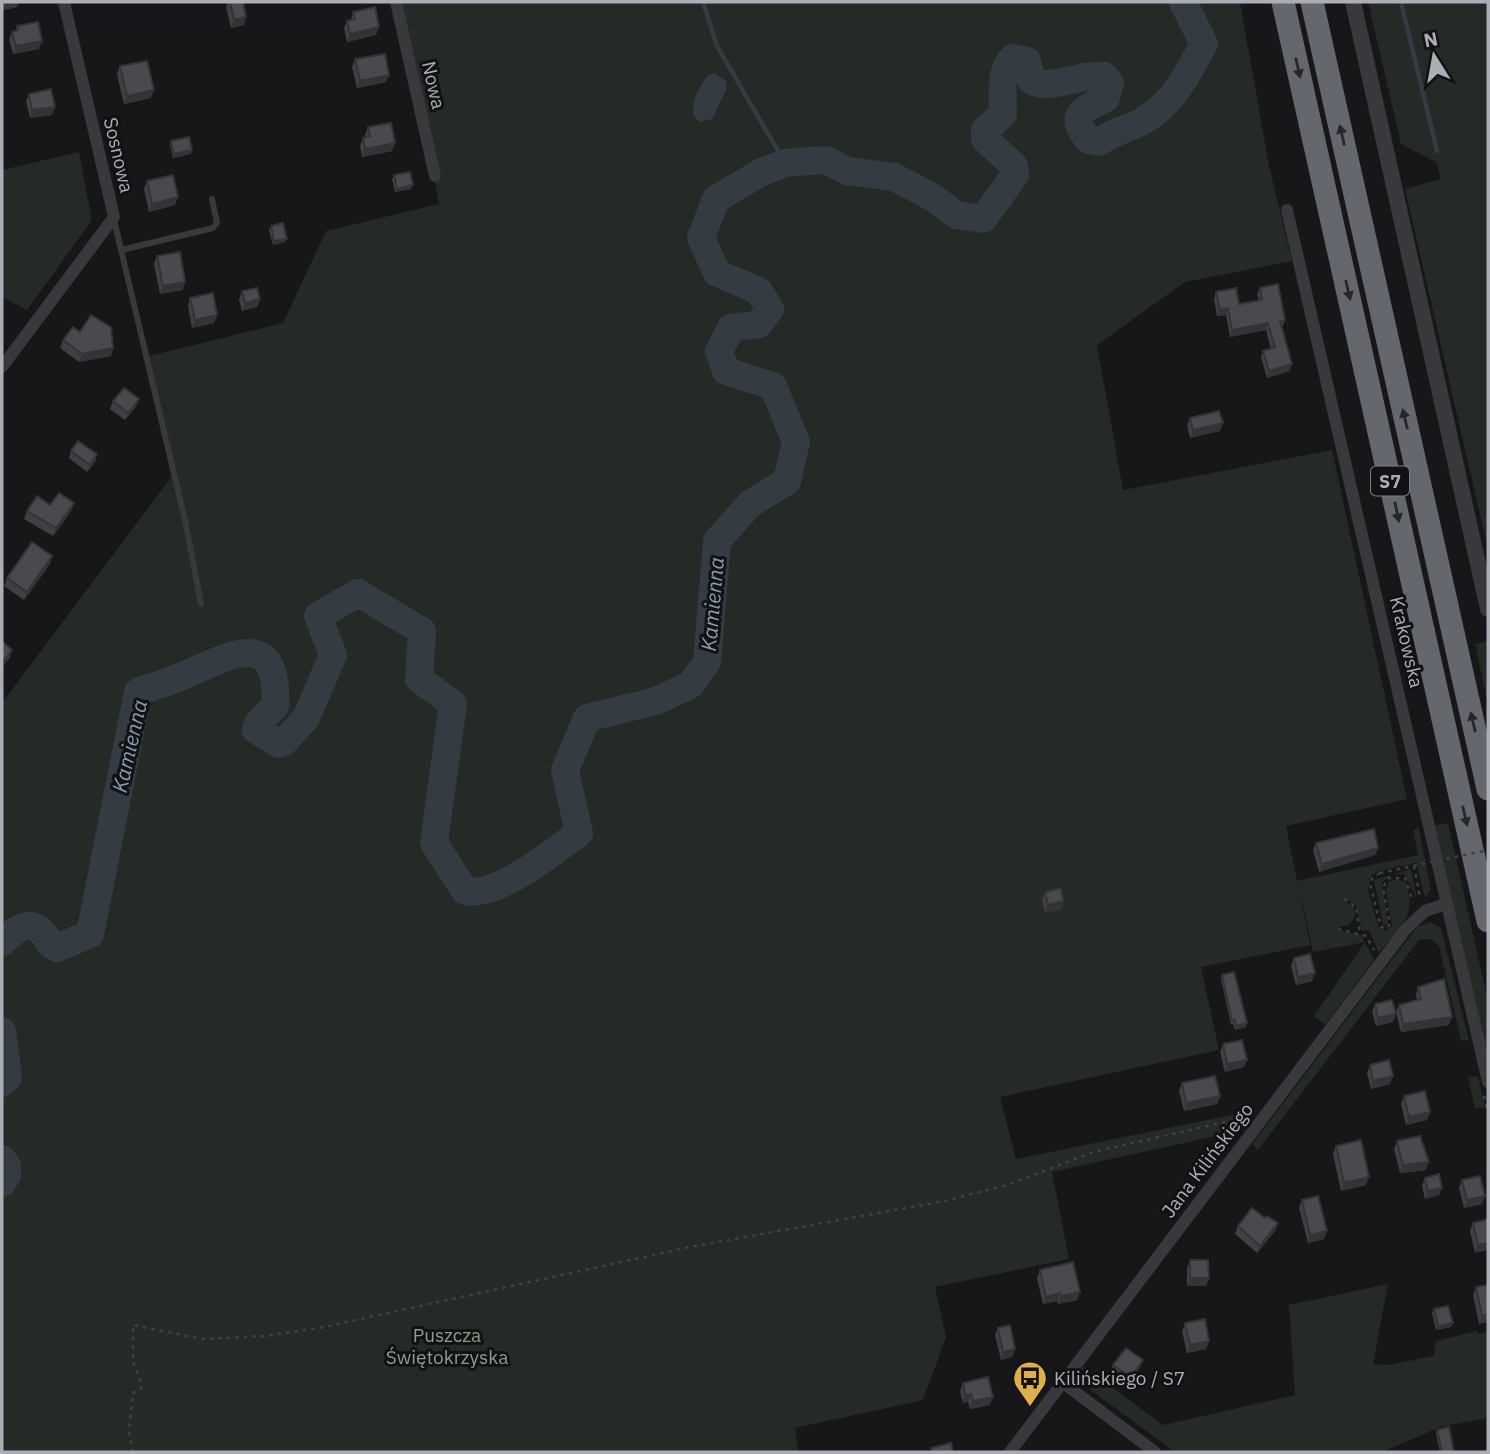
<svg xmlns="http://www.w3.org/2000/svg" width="1490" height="1454" font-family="'IBM Plex Sans',sans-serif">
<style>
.green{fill:#242a25}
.water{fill:#343b42}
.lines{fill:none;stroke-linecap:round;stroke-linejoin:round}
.stream{stroke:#343b42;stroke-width:4.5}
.river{stroke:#343b42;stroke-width:28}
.path{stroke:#3f4044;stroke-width:2.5;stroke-dasharray:3.5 5;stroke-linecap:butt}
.service{stroke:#39393d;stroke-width:6}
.minor{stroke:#39393d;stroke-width:12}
.tertiary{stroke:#39393d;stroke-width:16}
.motorway{stroke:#65676e;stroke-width:23}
.path-bridge{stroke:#3f4044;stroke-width:2.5;stroke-dasharray:3.5 5;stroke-linecap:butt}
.wall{fill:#3f4043}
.shaded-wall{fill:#333437}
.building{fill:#494a4e;stroke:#333437;stroke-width:2}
.oneway{fill:#27272a}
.labels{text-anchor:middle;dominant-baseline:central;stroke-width:6;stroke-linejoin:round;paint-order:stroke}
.shield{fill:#121214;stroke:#7d7f86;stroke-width:2}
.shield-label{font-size:18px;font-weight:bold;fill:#abaeb7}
.street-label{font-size:19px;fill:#abaeb7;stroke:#121214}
.park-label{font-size:19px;fill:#84a086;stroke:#121214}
.poi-label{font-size:19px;fill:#abaeb7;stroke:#121214;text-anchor:start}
.water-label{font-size:21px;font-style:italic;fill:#869bae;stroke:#121214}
</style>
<rect width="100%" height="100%" fill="#171719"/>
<path class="green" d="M399,2h841l29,164 23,95 -107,21 -88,63 26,145 209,-40 75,349 -121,27 11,55 121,-26 -5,-25 6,-2 12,62 -6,7 -9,-34 -37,8 -8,5 -3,14 11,39 8,2 5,-5 -6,-36 3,-9 9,-2 8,4c11,35 -6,43 -27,70l-10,-23 -7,1 -6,-26 -12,-7v3l10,6 1,9 -6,9 -11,2v3l23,5 13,25 -49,65 -11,-9 51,-74 -52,10 -15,-69 12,62 -109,22 18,83 -219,47 16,62 241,-49 -14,20 -191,42 17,87 -134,28 11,50 -23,63 -128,28 4,24h-797v-749l170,-227 -27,-119 138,-34 43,-92 113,-27 -18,-105z
M1368,2h120v547l-83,-360 36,-10 -5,-17 -35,-18z
M79,152l13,68 -65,90 -25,-13v-127z
M1488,641v63l-13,-60z
M1448,823l40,178v63l-56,-238z
M1411,869l6,30 -12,-24 -12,-1 -11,8 6,42 -5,2 -9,-46z
M1431,922l10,6 28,112 -8,1 -22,-95 -8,-7 -12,1 -161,210 -6,-6 165,-217z
M1478,1076l7,31 -10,2 -7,-32z
M1388,1284l-15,80 15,1 46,-9 2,-15 41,-10 1,3 10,-2v86l-48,9 -58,25h-207l-82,-60 -8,-9v-11l-4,-2 2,-4 80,59 132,-30 -6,-90z"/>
<path class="water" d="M715,73l11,8 1,7 -15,31 -12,3 -6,-5c-3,-17 5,-29 14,-42z"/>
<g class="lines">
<path class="stream" d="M703,2l14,44 68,117
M1401,2l36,149"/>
<path class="river" d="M2,942c20,-18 33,-26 49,3l6,3 33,-14 48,-242c17,-6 34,-11 51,-19 47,-21 90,-43 86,33l-17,17 -2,7 23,14 4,-1 23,-25 27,-63 -15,-39 40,-23 64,38 -3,48 34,25 -19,139 31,48c32,7 88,-39 114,-58l-14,-63 22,-52 69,-17 34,-16 17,-23 10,-121 33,-37 37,-23 9,-39 -23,-56 -47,-15 -7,-20 12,-23 28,-4 11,-15 -11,-18 -42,-18 -16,-35 15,-39 44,-26 25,-10 24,-2 17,-1 21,11 47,6 40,21 22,17 27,4 32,-44 -1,-9 -29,-27v-9l18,-16c0,-17 -4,-43 10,-56l14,3 4,19c17,12 48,-7 73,-4l6,7 -4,15c-24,12 -39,18 -17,42l10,2c15,-11 29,-13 44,-21 31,-18 44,-47 61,-77l-21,-42
M2,1031l6,46 -6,6
M2,1159l5,7v9l-5,8"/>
<path class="path" d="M1414,866l6,31
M1380,873l-7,4 -3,7 11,43 5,2 4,-5 -7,-36 5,-10h17l8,24
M1344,899l12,8 4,26
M1338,929l28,7 8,14
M1484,1096l4,17
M133,1452l-4,-21 4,-38 7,-3 2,-6 -9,-22v-37l69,14 62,-3 60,-9 366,-80 255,-46 65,-17 83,-32 154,-35"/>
<path class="service" d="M114,220l71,300 16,84
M121,250l92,-22 4,-5 -5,-24"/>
<path class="minor" d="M396,2l39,174
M2,4l11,-2
M1287,210l201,872
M2,367l112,-150 -50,-215
M1062,1382l93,70
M1010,1452l396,-523 19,-18 21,-7"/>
<path class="tertiary" d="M1353,2l135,607"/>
<path class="motorway" d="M1283,2l205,919
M1312,2l176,787"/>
<path class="path-bridge" d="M1380,873l108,-23"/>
</g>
<path class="wall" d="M228,2h15l1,23 -13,3 -5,-21z
M353,12l23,23 -29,7 -3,-14 3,-7 4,-1z
M17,26l22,23 -26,5 -4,-15 3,-7 4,-1z
M355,59l31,23 -29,6 -5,-21z
M120,66l31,32 -27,6 -7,-30z
M29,94l23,21 -22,3 -4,-17z
M368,127l24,24 -30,6 -2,-11 3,-8 2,-1v-2z
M171,141l21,9 -1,4 -18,4 -3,-14z
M394,175l17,14 -16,3 -3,-13z
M147,181l28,24 -26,7 -5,-23z
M271,226l14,16 -12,3 -4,-15z
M157,256l26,34 -23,4 -6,-30z
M1260,288l25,32 -3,7 8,44 -23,7 -6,-21 2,-6 8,-2 -5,-19 -36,7 -4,-22 -9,1 -3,-17 2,-7 23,12 20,-4 -2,-6z
M242,291l18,8 -3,8 -15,4 -3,-12z
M190,298l27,17 -3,8 -22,5 -4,-22z
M80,332l33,16 -2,8 -32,6 -19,-14 3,-8z
M113,401l23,6 -11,13 -15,-11z
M1190,418l33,5 -3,8 -30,7 -3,-12z
M71,451l26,3 -2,8 -8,10 -18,-14z
M74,503l-3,8 -18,25 -29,-17 3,-8 23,-6z
M52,556l-2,8 -26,36 -20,-14 3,-8z
M1316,843l62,5 -3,7 -56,17 -6,-22z
M1045,892l19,9 -3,8 -16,4 -3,-13z
M1294,958l18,23 -16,4 -5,-19z
M1222,975l24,52 -11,3 -2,-6 -2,1 -10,-46z
M1418,987l31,38 -48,7 -5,-20 3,-7 18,-5 -1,-5z
M1375,1004l21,10 -3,8 -17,4 -4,-14z
M1223,1044l21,23 -19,5 -5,-20z
M1370,1065l20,19 -19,5 -4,-16z
M1182,1083l38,13 -3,8 -33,7 -5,-20z
M1404,1096l26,16 -3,8 -21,5 -5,-21z
M1397,1141l29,29 -26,3 -6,-24z
M1336,1146l30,39 -25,6 -8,-37z
M1425,1178l14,17 -14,4 -3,-13z
M1462,1180l23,16 -3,8 -18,4 -5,-20z
M1302,1200l25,31 -3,8 -16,4 -9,-35z
M1265,1218l13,5 -3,8 -18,22 -22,-19 3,-8z
M1488,1219l-13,34 -5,-22 3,-8z
M1190,1260l19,18 -3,8h-19v-18z
M1040,1270l40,22 -3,8 -19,4 -1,-3 -14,3 -6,-26z
M1476,1287l12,35 -9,2 -6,-29z
M1434,1309l19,14 -2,4 -15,3 -4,-17z
M1185,1323l24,18 -3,8 -19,4 -5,-22z
M998,1328l17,21 -3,8 -11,3 -6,-25z
M1113,1365l27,2 -12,18 -17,-13z
M963,1383l27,22 -20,4 -2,-7 -5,1 -3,-12z
M1437,1430l17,22h-14l-4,-18z"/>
<path class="shaded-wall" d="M246,17l-2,8 -13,3 3,-8z
M379,27l-3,8 -29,7 3,-8z
M42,41l-3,8 -26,5 3,-8z
M389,75l-3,7 -29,6 3,-7z
M154,90l-3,8 -27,6 3,-8z
M55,107l-3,8 -22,3 2,-8z
M395,143l-3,8 -30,6 3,-8z
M192,150l-1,4 -18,4 1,-4z
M413,185l-2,4 -16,3 2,-3z
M178,197l-3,8 -26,7 3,-8z
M287,239l-2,3 -12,3 1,-4z
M185,282l-2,8 -23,4 3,-8z
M260,299l-3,8 -15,4 3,-8z
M1228,308l-2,7 -9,1 3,-6z
M217,315l-3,8 -22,5 3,-8z
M1268,323l-2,7 -36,7 2,-7z
M113,348l-2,8 -32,6 3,-8z
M1292,364l-2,7 -23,7 2,-7z
M139,399l-3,8 -11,13 3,-7z
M1223,423l-3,8 -30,7 3,-8z
M97,454l-2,8 -8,10 3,-7z
M74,503l-3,8 -18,25 3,-8z
M52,556l-2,8 -26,36 3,-8z
M12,650l-2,8 -8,9 3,-8z
M1378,848l-3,7 -56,17 3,-8z
M1064,901l-3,8 -16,4 3,-8z
M1315,973l-3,8 -16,4 2,-8z
M1396,1014l-3,8 -17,4 2,-8z
M1452,1017l-3,8 -48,7 2,-8z
M1247,1023l-1,4 -11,3 1,-4z
M1247,1060l-3,7 -19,5 2,-8z
M1393,1076l-3,8 -19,5 2,-8z
M1220,1096l-3,8 -33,7 2,-8z
M1430,1112l-3,8 -21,5 3,-8z
M1429,1162l-3,8 -26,3 3,-8z
M1369,1177l-3,8 -25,6 3,-8z
M1442,1188l-3,7 -14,4 3,-8z
M1485,1196l-3,8 -18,4 3,-8z
M1278,1223l-3,8 -18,22 3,-7z
M1327,1231l-3,8 -16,4 2,-8z
M1488,1243v7l-13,3 3,-8z
M1190,1278h19l-3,8h-19z
M1080,1292l-3,8 -19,4 3,-8z
M1060,1293l-3,8 -14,3 3,-7z
M1488,1314v8l-9,2 3,-8z
M1453,1323l-2,4 -15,3 2,-4z
M1209,1341l-3,8 -19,4 3,-8z
M1015,1349l-3,8 -11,3 2,-8z
M1143,1360l-3,7 -12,18 3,-8z
M971,1394l-3,8 -5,1 2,-8z
M993,1397l-3,8 -20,4 3,-8z"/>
<path class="building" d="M230,2h13l3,15 -12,3z
M375,7l4,20 -29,7 -3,-13 8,-2 -2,-7z
M38,22l4,19 -26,5 -4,-14 6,-2 -1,-4z
M385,54l4,21 -29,6 -5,-22z
M147,61l7,29 -27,6 -7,-30z
M51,89l4,18 -23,3 -3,-16z
M391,123l4,20 -30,6 -2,-11 7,-2 -2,-9z
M189,137l3,13 -18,4 -3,-13z
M410,172l3,13 -16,4 -3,-14z
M173,175l5,22 -26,7 -5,-23z
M283,223l4,16 -13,2 -3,-15z
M180,252l5,30 -22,4 -6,-30z
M1278,284l7,36 -5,1 12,43 -23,7 -6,-20 12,-4 -7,-24 -36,7 -4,-22 -8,2 -4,-18 20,-4 3,16 23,-4 -2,-12z
M257,288l3,11 -15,4 -3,-12z
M213,293l4,22 -22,5 -5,-22z
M91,315l20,12 2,21 -31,6 -19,-14 10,-13 7,5z
M124,388l15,11 -11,14 -15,-12z
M1219,411l4,12 -30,7 -3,-12z
M78,441l19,13 -7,11 -19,-14z
M59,493l15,10 -18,25 -29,-17 10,-15 13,9z
M32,542l20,14 -25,36 -20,-14z
M2,641l10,9 -7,9 -3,-2z
M1374,829l4,19 -56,16 -6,-21z
M1061,888l3,13 -16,4 -3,-13z
M1310,954l5,19 -17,4 -4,-19z
M1234,972l13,51 -11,3 -1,-6 -3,1 -10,-46z
M1444,979l8,38 -49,7 -4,-19 22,-6 -3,-12z
M1392,1000l4,14 -18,4 -3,-14z
M1242,1040l5,20 -20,4 -4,-20z
M1389,1060l4,16 -20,5 -3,-16z
M1215,1076l5,20 -34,7 -4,-20z
M1425,1091l5,21 -21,5 -5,-21z
M1420,1136l9,26 -26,3 -6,-24z
M1361,1140l8,37 -25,6 -8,-37z
M1439,1174l3,14 -14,3 -3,-13z
M1480,1176l5,20 -18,4 -5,-20z
M1318,1196l9,35 -17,4 -8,-35z
M1252,1208l13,10 2,-2 11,7 -18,23 -22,-20z
M1488,1219v24l-10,2 -5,-22z
M1190,1260h18l1,18h-19z
M1073,1262l7,30 -19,4 -1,-3 -14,4 -6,-27z
M1488,1285v29l-6,2 -6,-29z
M1448,1306l5,17 -15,3 -4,-17z
M1205,1319l4,22 -19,4 -5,-22z
M1010,1325l5,24 -12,3 -5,-24z
M1126,1348l17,12 -12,17 -18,-12z
M988,1377l5,20 -20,4 -2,-7 -6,1 -2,-12z
M1449,1427l5,25h-12l-5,-22z
M951,1443l2,9h-21l-1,-4z"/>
<defs><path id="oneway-solid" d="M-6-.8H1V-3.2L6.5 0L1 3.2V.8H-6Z" transform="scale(1.75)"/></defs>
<g class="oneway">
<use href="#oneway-solid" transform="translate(1298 68) rotate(77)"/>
<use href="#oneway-solid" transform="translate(1342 135) rotate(-103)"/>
<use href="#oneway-solid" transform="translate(1348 290) rotate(77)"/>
<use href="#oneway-solid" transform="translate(1405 419) rotate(-103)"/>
<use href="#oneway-solid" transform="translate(1397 512) rotate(78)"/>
<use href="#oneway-solid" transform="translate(1473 722) rotate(-103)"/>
<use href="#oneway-solid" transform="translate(1465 816) rotate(77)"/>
</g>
<defs>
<g id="bus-pin" transform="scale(1.75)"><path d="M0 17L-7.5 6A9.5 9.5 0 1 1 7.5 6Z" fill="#deaf4a" stroke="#121214"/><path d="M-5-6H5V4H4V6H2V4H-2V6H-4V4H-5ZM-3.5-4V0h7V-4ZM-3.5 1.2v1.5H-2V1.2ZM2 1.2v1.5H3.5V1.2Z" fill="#111"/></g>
</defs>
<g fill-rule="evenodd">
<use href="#bus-pin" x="1030" y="1378"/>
</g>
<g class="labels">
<rect class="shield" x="1371" y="466.5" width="38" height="29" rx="5"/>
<g class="shield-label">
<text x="1390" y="481">S7</text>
</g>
<g class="street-label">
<text transform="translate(434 85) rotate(77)">Nowa</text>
<text transform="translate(119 155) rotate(77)">Sosnowa</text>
<text transform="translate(1407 642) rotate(77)">Krakowska</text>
<text transform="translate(1207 1160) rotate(-53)">Jana Kilińskiego</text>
</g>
<g class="park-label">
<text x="447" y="1335">Puszcza<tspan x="447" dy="22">Świętokrzyska</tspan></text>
</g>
<g class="poi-label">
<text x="1054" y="1378">Kilińskiego / S7</text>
</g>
<g class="water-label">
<text transform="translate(712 604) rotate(-85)">Kamienna</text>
<text transform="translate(129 746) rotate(-77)">Kamienna</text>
</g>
</g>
<rect width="1490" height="1454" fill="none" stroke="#abaeb7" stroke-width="7"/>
<g transform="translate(1434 56) rotate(349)" stroke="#121214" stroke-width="5" paint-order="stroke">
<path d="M0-5L12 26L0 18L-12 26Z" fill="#abaeb7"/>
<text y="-10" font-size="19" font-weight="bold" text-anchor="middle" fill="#abaeb7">N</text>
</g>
</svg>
